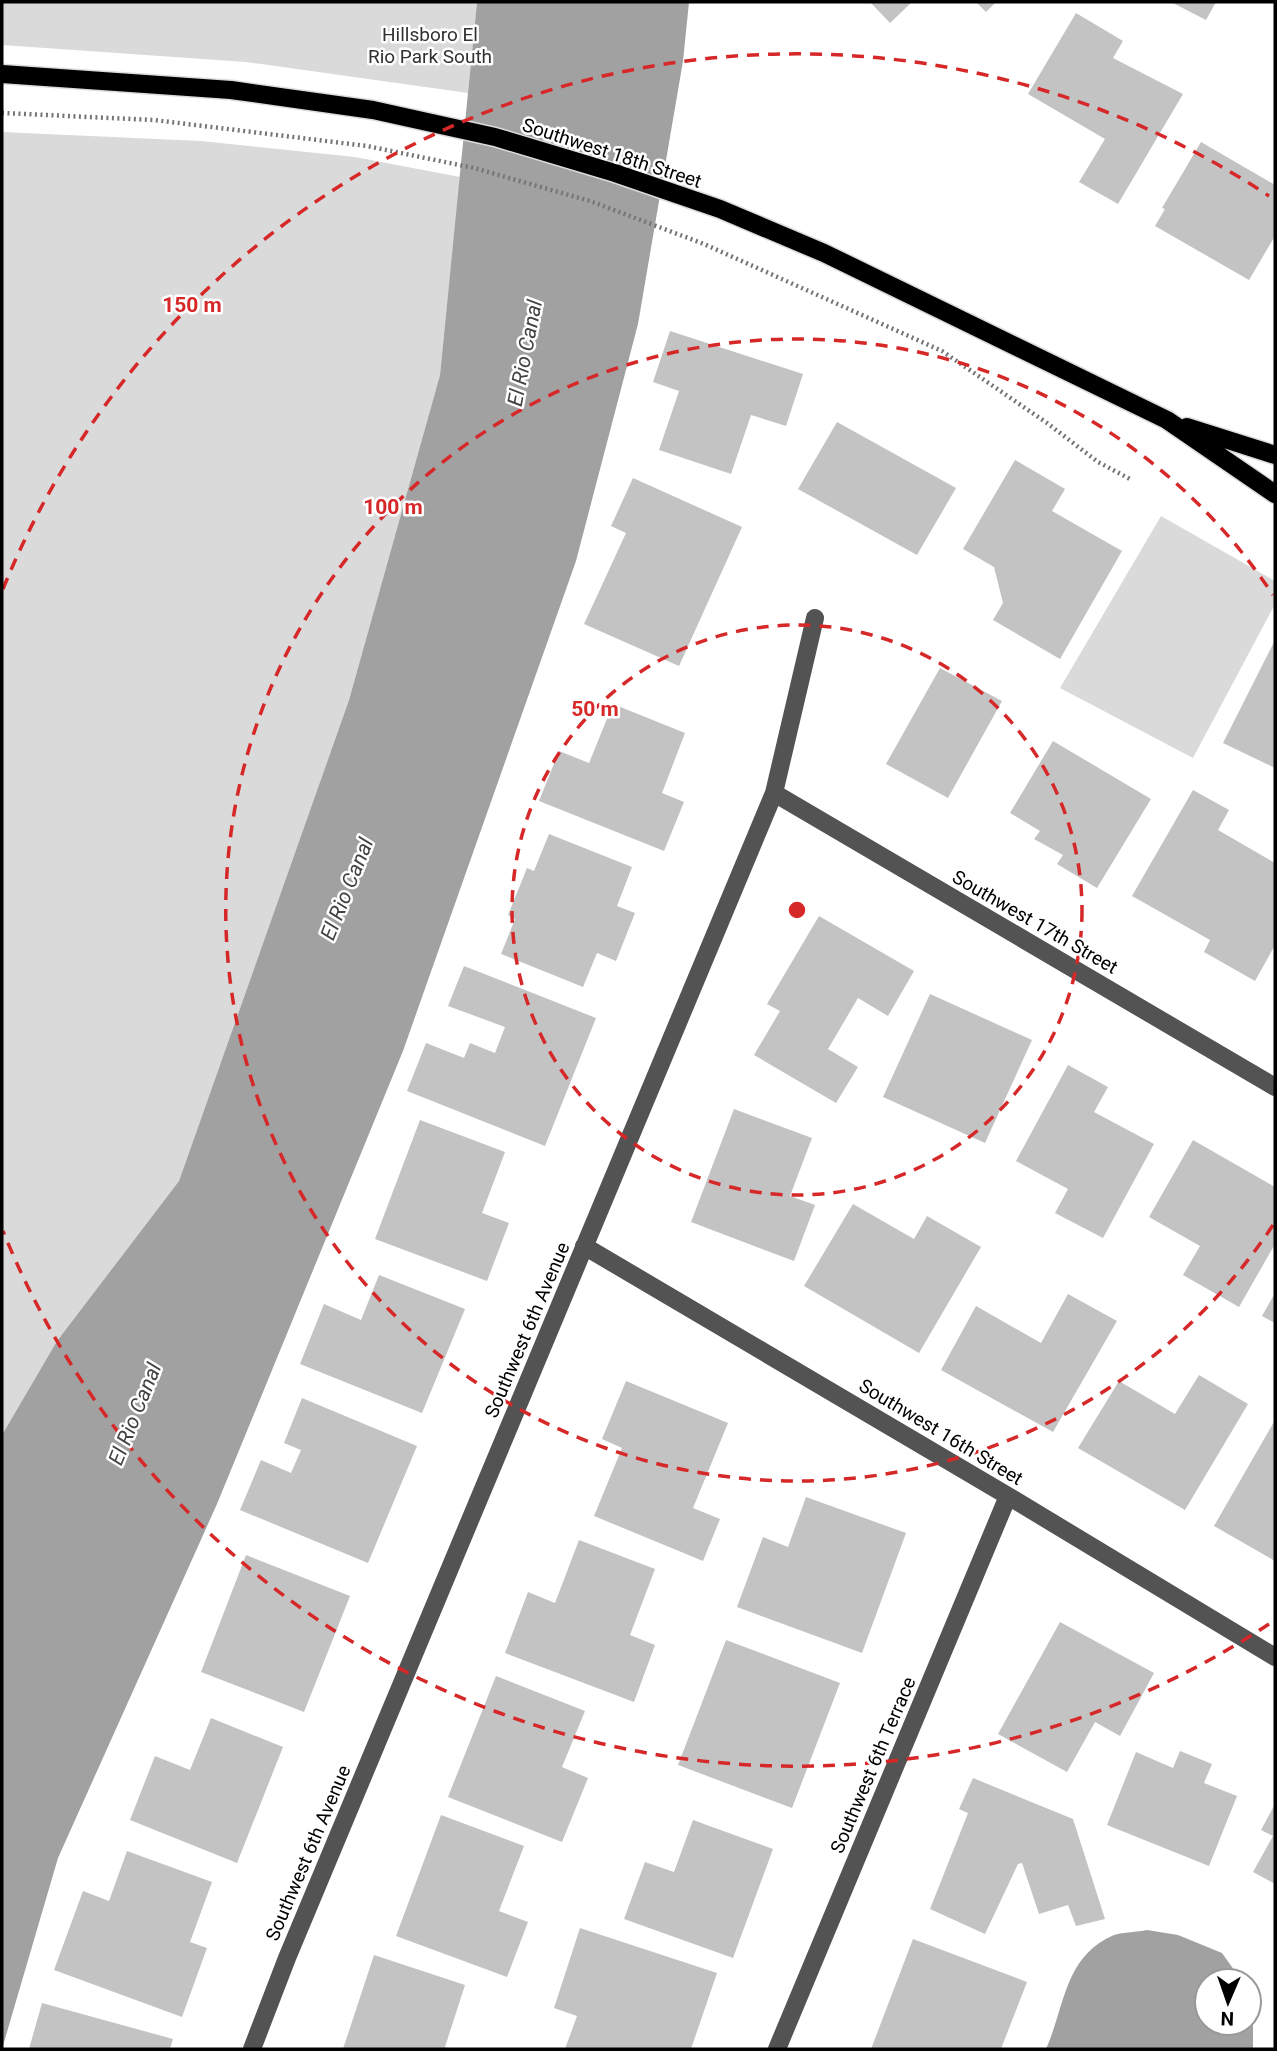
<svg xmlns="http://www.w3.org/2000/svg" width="1277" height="2051" font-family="Roboto,sans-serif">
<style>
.green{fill:#dadada}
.water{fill:#a1a1a1}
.building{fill:#c3c3c3}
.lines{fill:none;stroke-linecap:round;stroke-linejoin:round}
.major-casing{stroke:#dbdbdb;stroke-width:21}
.path{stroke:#757575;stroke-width:4.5;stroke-dasharray:2 3.5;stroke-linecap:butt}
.minor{stroke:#535353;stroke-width:18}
.major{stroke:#000;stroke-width:18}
.ring{fill:none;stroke:#d62828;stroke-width:3.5;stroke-dasharray:12 9}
.labels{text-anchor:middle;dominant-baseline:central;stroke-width:5;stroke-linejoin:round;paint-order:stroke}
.park-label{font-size:19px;fill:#313131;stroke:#fff}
.street-label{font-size:19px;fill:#000;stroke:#fff}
.water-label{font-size:21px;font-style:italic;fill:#424242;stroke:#fff}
.centre{fill:#d62828;stroke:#fff;stroke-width:3.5}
.ring-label{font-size:21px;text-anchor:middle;font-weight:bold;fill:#d62828;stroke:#fff;stroke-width:5;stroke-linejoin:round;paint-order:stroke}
</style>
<rect width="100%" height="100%" fill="#fff"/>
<path class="green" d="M2,2h475l-9,91 -222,-31 -244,-17z
M2,132l199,9 154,16 105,20 -20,198 -91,325 -170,481 -122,160 -55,94z
M1161,516l114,65v23l-82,154 -133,-70z"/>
<path class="water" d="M477,2h212l-6,59 -45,263 -62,237 -173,490 -186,453 -159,354 -56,191v-614l55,-94 122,-160 170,-481 91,-325z
M1147,1930l31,5 44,18 20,28h-35v42h42v-28l4,8v46h-207c19,-42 18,-93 68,-114 10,-3 23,-3 33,-5z"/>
<path class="building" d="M870,2h42l-22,21z
M976,2h20l-10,10z
M1171,2h45l-10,18z
M1076,13l47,28 -10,17 70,36 -65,110 -39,-22 26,-43 -77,-45z
M1201,142l74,43v51l-26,44 -94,-54 10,-17 -3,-1z
M670,331l133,43 -17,52 -35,-11 -20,59 -72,-24 20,-59 -26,-9z
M837,422l119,66 -39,67 -119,-66z
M1015,460l50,29 -13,22 70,40 -62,108 -67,-39 10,-17 -9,-36 -31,-18z
M633,478l109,49 -63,139 -95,-42 42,-91 -15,-7z
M1275,640v128l-52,-25z
M940,668l62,33 -54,97 -62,-34z
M613,704l72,29 -23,60 22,9 -20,49 -125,-50 20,-50 30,12z
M1053,741l98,58 -54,89 -40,-24 6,-9 -29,-16 6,-8 -30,-18z
M1193,790l36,20 -11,20 57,33v82l-20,36 -51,-29 6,-12 -78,-44z
M549,834l83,33 -15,39 18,7 -19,48 -19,-8 -14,34 -82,-33 14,-35 -7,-4 19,-47 7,3z
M819,916l95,55 -26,45 -30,-18 -30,51 30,18 -22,36 -82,-48 26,-44 -13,-7z
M464,966l132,52 -51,128 -138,-55 19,-48 38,15 6,-15 25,10 10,-26 -57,-21z
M930,994l102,46 -47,103 -102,-46z
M1068,1065l40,22 -14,25 60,32 -51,94 -48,-25 13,-24 -52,-28z
M734,1109l78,29 -22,58 25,9 -21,56 -103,-39z
M420,1120l85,32 -23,61 27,10 -22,58 -112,-42z
M1193,1140l82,47v57l-36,63 -56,-32 17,-29 -51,-29z
M853,1204l61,35 13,-23 54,31 -62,106 -115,-67z
M379,1275l86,34 -43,104 -122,-49 24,-60 37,16z
M1275,1293v30l-13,-7z
M1068,1294l49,27 -64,111 -112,-62 35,-64 65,37z
M1199,1375l49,29 -63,106 -107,-62 41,-67 56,33z
M626,1381l102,42 -35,85 27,11 -17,42 -109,-45 28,-68 -20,-9z
M302,1398l115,48 -49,117 -128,-53 21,-50 30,13 10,-23 -17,-7z
M1275,1420v141l-61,-35z
M806,1497l100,36 -44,120 -125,-46 26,-70 25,10z
M579,1540l76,29 -25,66 25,10 -21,57 -129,-49 23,-61 27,11z
M246,1555l104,41 -46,116 -103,-40z
M1060,1622l94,51 -34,63 -25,-14 -28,50 -69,-38z
M726,1640l114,43 -48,125 -114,-43z
M496,1676l89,35 -23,56 26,11 -26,64 -114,-45z
M211,1718l72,29 -46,116 -107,-43 25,-64 35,14z
M1180,1751l32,13 -8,19 33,13 -28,70 -102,-41 29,-73 37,16z
M973,1778l100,41 32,100 -29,7 -8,-21 -29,9 -17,-51 -4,1 -33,70 -55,-25 38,-96 -9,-4z
M1275,1804v80l-22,-12 20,-36 -12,-6z
M441,1815l83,31 -25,65 29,11 -21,55 -111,-41z
M693,1820l80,29 -40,109 -109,-39 21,-57 29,10z
M127,1851l85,31 -22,60 17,6 -25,69 -128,-47 29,-79 26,10z
M580,1928l137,45 -26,76h-126l12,-33 -23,-8z
M913,1939l114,43 -26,67h-130z
M374,1955l91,30 -20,62 5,2h-107z
M42,2003l131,36 -3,10h-141z"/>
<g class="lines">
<g class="major-casing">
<path id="major" d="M2,74l229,16 142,20 122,27 120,36 105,36 104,44 343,167 108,74
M1187,427l88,28"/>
</g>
<path class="path" d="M2,113l152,7 213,26 107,22 116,33 114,43 238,107 105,72 51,39 32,17"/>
<path class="minor" d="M774,793l501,294
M584,1246l424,250 267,161
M252,2049l35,-91 487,-1165 41,-175
M777,2049l231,-553"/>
<use href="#major" class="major"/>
</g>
<g class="ring">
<circle cx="797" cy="910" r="285"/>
<path d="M1273 1225A571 571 0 1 1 1273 595"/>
<path d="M1269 1624A856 856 0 0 1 3 1231M3 589A856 856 0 0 1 1269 196"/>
</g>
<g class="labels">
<g class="park-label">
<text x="430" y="34">Hillsboro El<tspan x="430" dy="22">Rio Park South</tspan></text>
</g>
<g class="street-label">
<text transform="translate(612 153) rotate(18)">Southwest 18th Street</text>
<text transform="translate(1035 922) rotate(30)">Southwest 17th Street</text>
<text transform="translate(527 1330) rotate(-67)">Southwest 6th Avenue</text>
<text transform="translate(941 1432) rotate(31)">Southwest 16th Street</text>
<text transform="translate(873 1765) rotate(-67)">Southwest 6th Terrace</text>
<text transform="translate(308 1853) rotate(-67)">Southwest 6th Avenue</text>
</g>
<g class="water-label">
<text transform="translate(525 353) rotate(-79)">El Rio Canal</text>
<text transform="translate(347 889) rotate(-68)">El Rio Canal</text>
<text transform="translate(135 1414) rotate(-68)">El Rio Canal</text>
</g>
</g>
<circle cx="797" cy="910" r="10" class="centre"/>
<g class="ring-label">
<text x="192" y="312">150 m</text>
<text x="393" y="514">100 m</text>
<text x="595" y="716">50 m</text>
</g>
<rect width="1277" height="2051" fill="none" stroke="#000000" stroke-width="7"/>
<g transform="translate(1228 2002) rotate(182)"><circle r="33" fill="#ffffff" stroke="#999999" stroke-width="2"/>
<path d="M0-5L12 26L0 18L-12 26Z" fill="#000000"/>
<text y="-10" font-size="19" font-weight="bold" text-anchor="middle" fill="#000000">N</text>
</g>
</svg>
